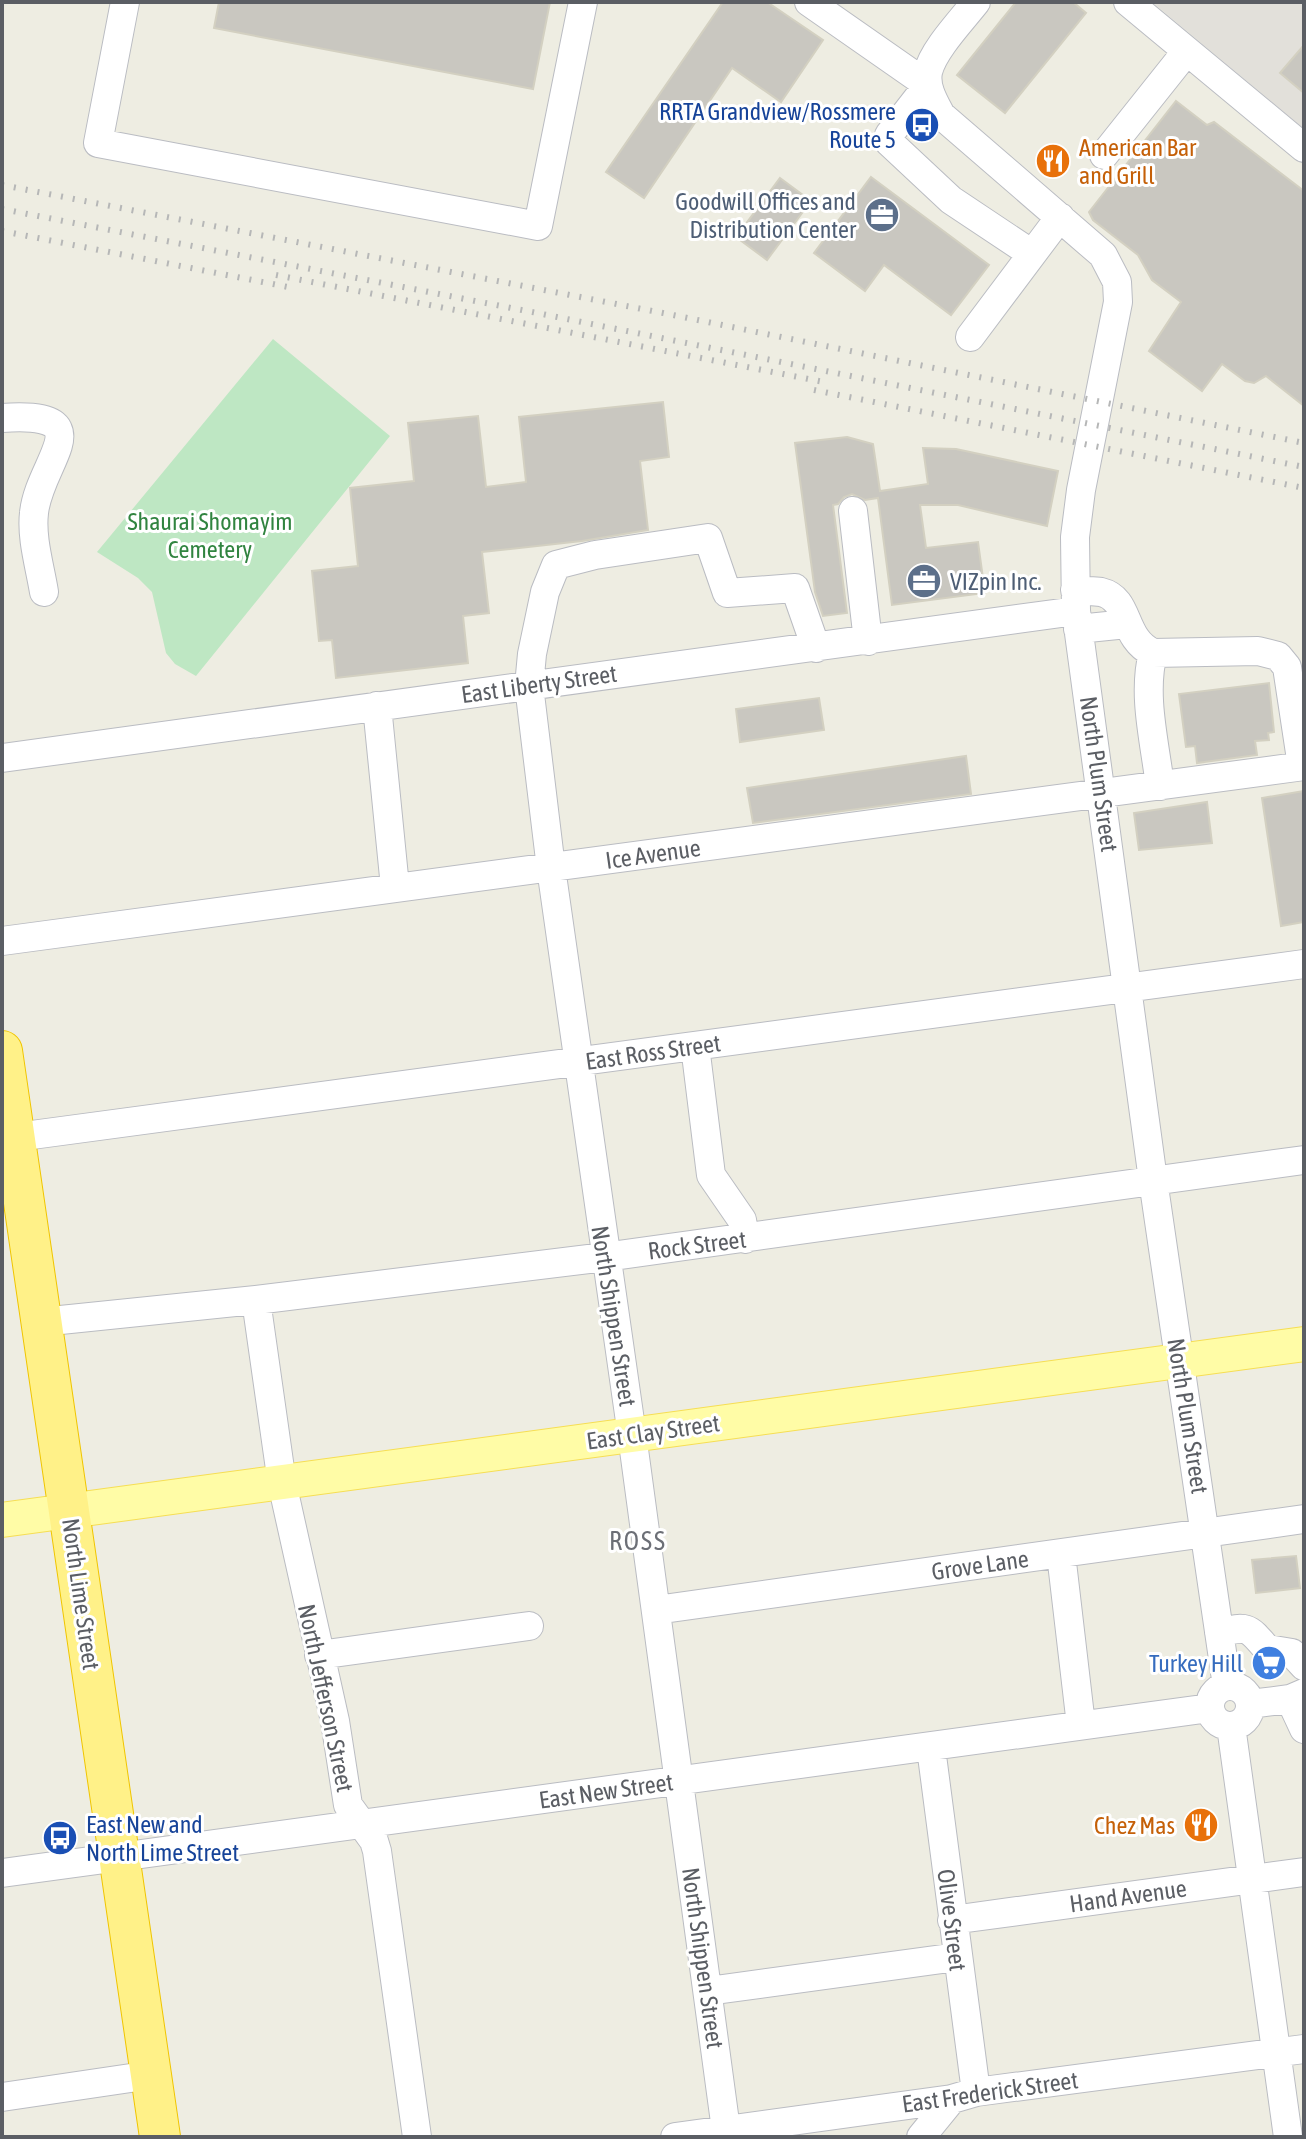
<svg xmlns="http://www.w3.org/2000/svg" width="1306" height="2139" font-family="'Asap Condensed',sans-serif">
<style>
.industrial{fill:#e2e0da}
.green{fill:#bee7c3}
.building{fill:#c9c7c0;stroke:#d3d0c1;stroke-width:2}
.lines{fill:none;stroke-linecap:round;stroke-linejoin:round}
.minor-casing{stroke:#babcc2;stroke-width:30}
.major-casing{stroke:#f6de54;stroke-width:36}
.highway-casing{stroke:#f0c500;stroke-width:42}
.minor{stroke:#fff;stroke-width:28}
.major{stroke:#fffca6;stroke-width:34}
.highway{stroke:#fff188;stroke-width:40}
.rail{stroke:#b6b7b7;stroke-width:6;stroke-dasharray:2 10;stroke-linecap:butt}
.labels{text-anchor:middle;dominant-baseline:central;stroke-width:6;stroke-linejoin:round;paint-order:stroke}
.transit-label{font-size:24px;fill:#164399;stroke:#fff;text-anchor:end}
.food-label{font-size:24px;fill:#c56008;stroke:#fff;text-anchor:start}
.service-label{font-size:24px;fill:#4e5e75;stroke:#fff;text-anchor:end}
.park-label{font-size:24px;fill:#318440;stroke:#fff}
.street-label{font-size:24px;fill:#5b5e64;stroke:#fff}
.shop-label{font-size:24px;fill:#366cbe;stroke:#fff;text-anchor:end}
.neighbourhood-label{font-size:26px;letter-spacing:2px;fill:#6c6f76;stroke:#fff}
</style>
<rect width="100%" height="100%" fill="#eeede2"/>
<path class="industrial" d="M1152,2h152v127z"/>
<path class="green" d="M273,339l117,97 -194,240 -21,-12 -9,-11 -14,-61 -14,-14 -41,-26z"/>
<path class="building" d="M219,2h331l-17,87 -319,-61z
M723,2h44l56,38 -42,62 -49,-34 -88,130 -38,-26z
M1016,2h57l13,11 -81,100 -48,-38z
M1304,45v48l-24,-20z
M1176,101l31,24 7,-3 90,69v215l-38,-30 -12,7 -9,-2 -23,-17 -20,27 -53,-40 32,-49 -29,-22 -14,-25 -45,-35 -4,-8z
M871,177l118,88 -38,50 -67,-50 -19,26 -51,-38z
M780,178l31,23 -44,59 -31,-23z
M663,402l6,55 -29,4 8,69 -66,11 -100,11 7,61 -26,3 5,47 -132,15 -4,-38 -13,1 -7,-70 46,-5 -8,-78 64,-7 -6,-58 70,-7 8,71 40,-5 -7,-65z
M847,437l26,7 7,47 48,-7 -5,-36 33,1 102,22 -11,55 -89,-21h-38l6,43 52,-6 7,51 -93,12 -14,-107 -13,2 -13,-6 -8,3 -6,7 -5,1 14,108 -24,3 -8,-24 -20,-149z
M1269,683l5,49 -6,1 1,7 -14,1 2,14 -60,8 -2,-17 -9,1 -7,-53z
M819,698l5,32 -84,12 -4,-33z
M966,756l5,38 -218,29 -6,-35z
M1304,791v131l-23,4 -19,-128z
M1207,802l5,41 -73,7 -5,-37z
M1296,1556l4,32 -44,5 -4,-33z"/>
<g class="lines">
<g class="minor-casing">
<path id="minor" d="M125,2l-27,141 440,83 45,-224
M809,2l119,83
M976,2c-14,18 -43,48 -48,70 -3,15 6,30 13,43l162,140 14,27 1,20 -37,188 -6,47 1,74 77,569 74,506
M1128,2l176,146
M928,85l-39,50v7l62,58 81,54
M1104,155l82,-103
M970,337l90,-120
M2,418c103,-7 37,43 32,95 -3,25 6,54 10,79
M853,511l15,130
M1075,590c8,1 18,1 26,2 30,7 20,46 52,61l105,-2 20,5 9,11 15,99
M1078,629l49,-5
M1153,653c-11,42 2,90 7,133
M377,706l18,181
M2,758l1074,-147
M2,941l1302,-175
M695,1046l16,129 31,45 3,19
M2,1139l1302,-175
M256,1300l26,183 53,238 13,84 26,36 3,10 40,286
M41,1322l215,-22 349,-43 699,-97
M1061,1554l20,171
M656,1610l648,-91
M1219,1632c30,-6 29,-5 48,17l25,4 12,13
M319,1655l210,-29
M1210 1706a20 20 0 1 1 40 0a20 20 0 1 1-40 0Z
M1290,1699l14,30
M1250,1704l40,-5 14,-6
M1231,1726l57,411
M931,1748l45,344
M2,1873l1208,-165
M952,1920l352,-48
M708,1991l249,-34
M2,2097l149,-22
M675,2137l277,-38 24,-7 328,-43
M727,2137l-95,-702 -81,-567 -22,-182 3,-32 13,-62 11,-27 39,-10 113,-17 19,55 68,-5 21,60
M921,2137l31,-38"/>
</g>
<g class="major-casing">
<path id="major" d="M2,1520l1302,-176"/>
</g>
<g class="highway-casing">
<path id="highway" d="M2,1051l158,1086"/>
</g>
<use href="#minor" class="minor"/>
<use href="#major" class="major"/>
<use href="#highway" class="highway"/>
<path class="rail" d="M2,185l666,129 636,129
M2,209l535,104 767,154
M2,231l286,56
M276,275l553,108
M814,390l490,98"/>
</g>
<defs>
<g id="bus-disc" transform="scale(1.8)"><circle r="9.5" fill="#1a4fb4" stroke="#fff"/><path d="M-5-6H5V4H4V6H2V4H-2V6H-4V4H-5ZM-3.5-4V0h7V-4ZM-3.5 1.2v1.5H-2V1.2ZM2 1.2v1.5H3.5V1.2Z" fill="#fff"/></g>
<g id="restaurant-disc" transform="scale(1.8)"><circle r="9.5" fill="#e8710a" stroke="#fff"/><path d="M-5-6h1v4h1v-4h1v4h1v-4h1v5L-1.5 .5V6h-2V.5L-5-1ZM5-6V6H3V1.5H1.5Q1.5-4 5-6Z" fill="#fff"/></g>
<g id="office-disc" transform="scale(1.8)"><circle r="9.5" fill="#5c6f8a" stroke="#fff"/><path d="M-6-3h4V-5.5h4V-3h4V5H-6ZM-1-4.5V-3h2v-1.5ZM-6 0V1H6V0Z" fill="#fff"/></g>
<g id="supermarket-disc" transform="scale(1.8)"><circle r="9.5" fill="#3f7fe0" stroke="#fff"/><path d="M-6-5.5h2.5l.6 2H6L4.5 2H-2.5L-4.4-4H-6ZM-1.5 3.2a1.3 1.3 0 1 0 .1 0ZM3 3.2a1.3 1.3 0 1 0 .1 0Z" fill="#fff"/></g>
</defs>
<g fill-rule="evenodd">
<use href="#bus-disc" x="922" y="125"/>
<use href="#restaurant-disc" x="1053" y="161"/>
<use href="#office-disc" x="882" y="215"/>
<use href="#office-disc" x="924" y="581"/>
<use href="#supermarket-disc" x="1269" y="1663"/>
<use href="#restaurant-disc" x="1201" y="1825"/>
<use href="#bus-disc" x="60" y="1838"/>
</g>
<g class="labels">
<g class="transit-label">
<text x="896" y="111">RRTA Grandview/Rossmere<tspan x="896" dy="28">Route 5</tspan></text>
<text x="86" y="1824" text-anchor="start">East New and<tspan x="86" dy="28">North Lime Street</tspan></text>
</g>
<g class="food-label">
<text x="1079" y="147">American Bar<tspan x="1079" dy="28">and Grill</tspan></text>
<text x="1175" y="1825" text-anchor="end">Chez Mas</text>
</g>
<g class="service-label">
<text x="856" y="201">Goodwill Offices and<tspan x="856" dy="28">Distribution Center</tspan></text>
<text x="950" y="581" text-anchor="start">VIZpin Inc.</text>
</g>
<g class="park-label">
<text x="210" y="521">Shaurai Shomayim<tspan x="210" dy="28">Cemetery</tspan></text>
</g>
<g class="street-label">
<text transform="translate(539 684) rotate(-8)">East Liberty Street</text>
<text transform="translate(1099 774) rotate(82)">North Plum Street</text>
<text transform="translate(653 854) rotate(-8)">Ice Avenue</text>
<text transform="translate(653 1052) rotate(-8)">East Ross Street</text>
<text transform="translate(697 1245) rotate(-7)">Rock Street</text>
<text transform="translate(614 1316) rotate(81)">North Shippen Street</text>
<text transform="translate(1188 1416) rotate(81)">North Plum Street</text>
<text transform="translate(653 1432) rotate(-8)">East Clay Street</text>
<text transform="translate(980 1565) rotate(-8)">Grove Lane</text>
<text transform="translate(81 1594) rotate(82)">North Lime Street</text>
<text transform="translate(326 1698) rotate(78)">North Jefferson Street</text>
<text transform="translate(606 1791) rotate(-8)">East New Street</text>
<text transform="translate(1128 1896) rotate(-8)">Hand Avenue</text>
<text transform="translate(952 1920) rotate(83)">Olive Street</text>
<text transform="translate(703 1958) rotate(82)">North Shippen Street</text>
<text transform="translate(990 2092) rotate(-8)">East Frederick Street</text>
</g>
<g class="shop-label">
<text x="1243" y="1663">Turkey Hill</text>
</g>
<g class="neighbourhood-label">
<text x="638" y="1541">ROSS</text>
</g>
</g>
<rect width="1306" height="2139" fill="none" stroke="#5b5e64" stroke-width="8"/>
</svg>
